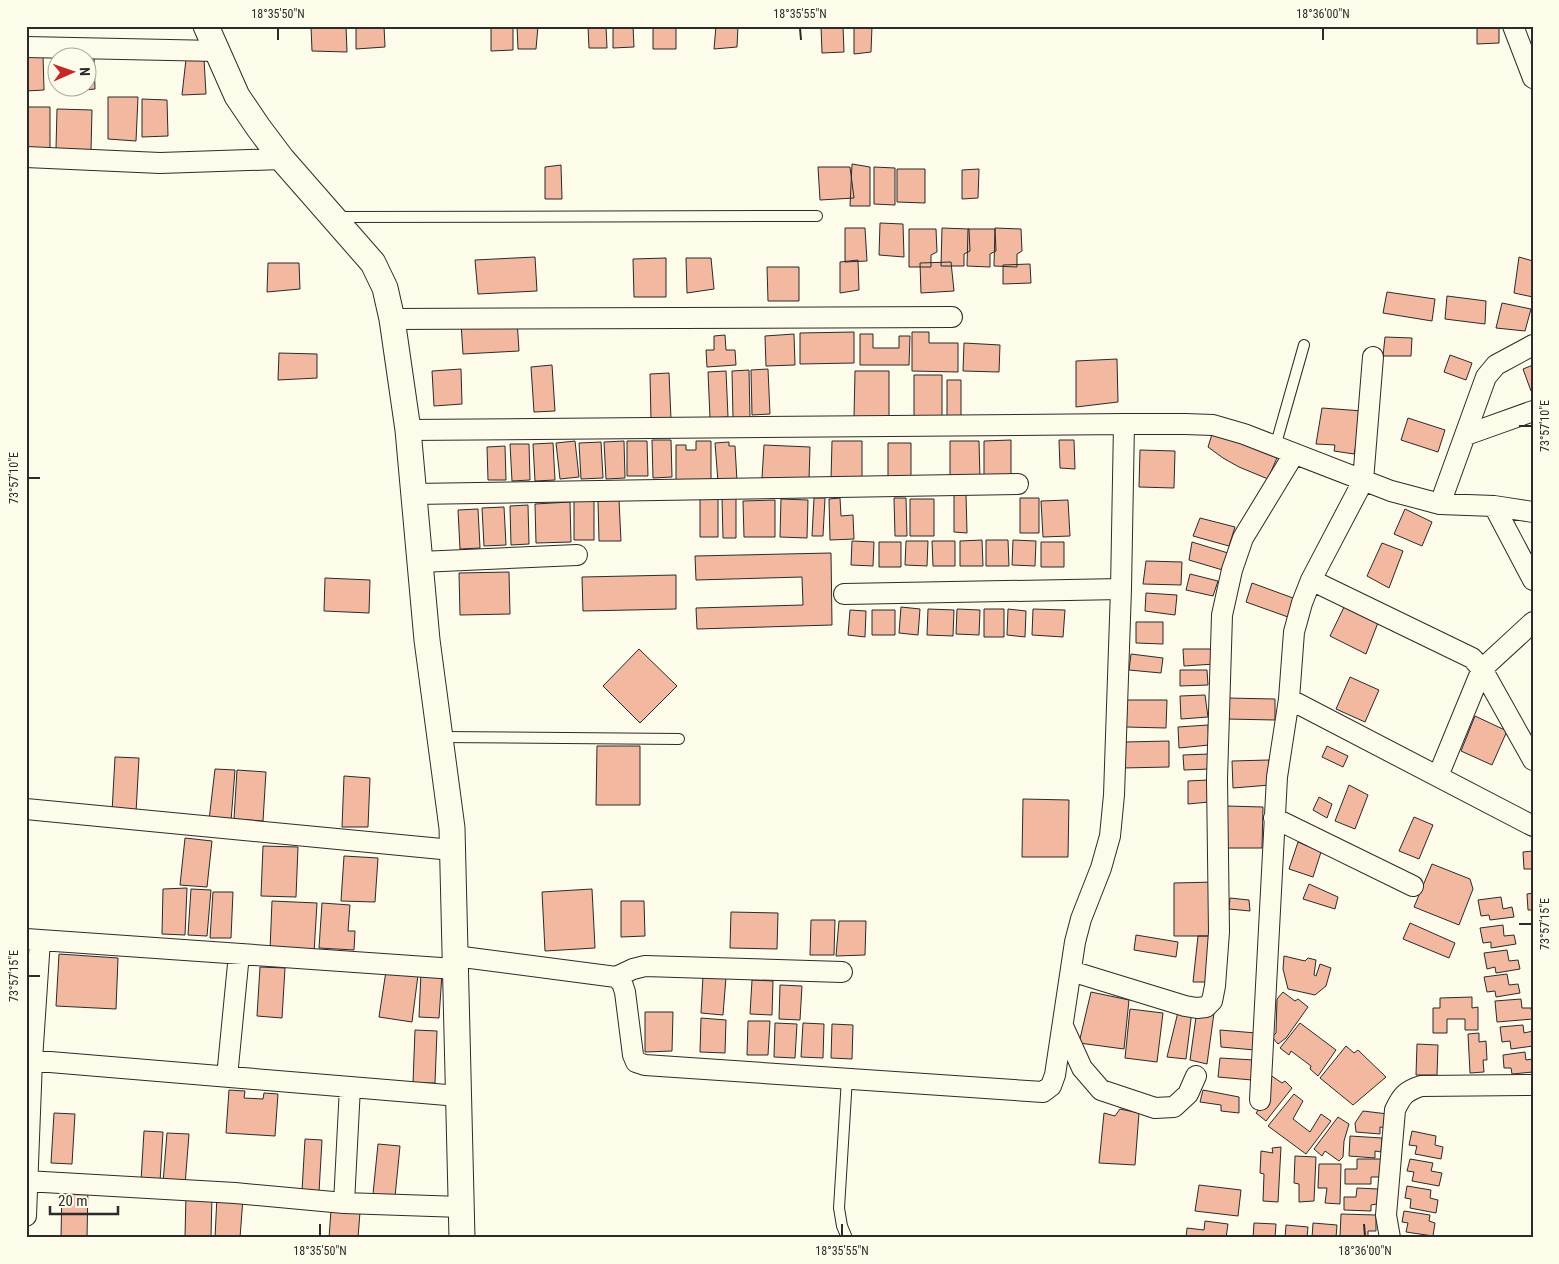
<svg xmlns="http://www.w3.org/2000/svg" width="1559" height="1264" font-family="'Roboto Condensed',sans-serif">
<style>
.building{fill:#f2b8a0;stroke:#2b2b2b}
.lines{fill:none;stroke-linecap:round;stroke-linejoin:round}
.service-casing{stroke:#2b2b2b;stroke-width:12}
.minor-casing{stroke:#2b2b2b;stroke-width:22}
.tertiary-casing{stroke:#2b2b2b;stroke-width:27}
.service{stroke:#fdfbea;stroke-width:10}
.minor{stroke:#fdfbea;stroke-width:20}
.tertiary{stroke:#fdfbea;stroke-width:25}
.ticks{fill:none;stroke:#2b2b2b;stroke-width:2}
.neatline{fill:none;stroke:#2b2b2b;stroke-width:2}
.ticks-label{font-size:12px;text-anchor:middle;fill:#2b2b2b}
</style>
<rect width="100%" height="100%" fill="#fdfbea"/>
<path class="building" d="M311,26h35l1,26 -35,-1z
M356,26h28l1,21 -29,2z
M491,26h22v24l-22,1z
M517,26h21l-2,23h-18z
M588,26h18l1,22h-18z
M613,26h20l1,21 -21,1z
M653,26h23v23h-23z
M716,26h22l-1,21 -23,2z
M821,26h22l1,26 -22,1z
M854,26h18l-1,26 -17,2z
M1477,26h22v17l-22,1z
M43,55l1,35 -18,1v-35z
M94,55l1,34 -21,2v-3h14v-30z
M186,59h18l2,35 -24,1z
M108,97h30l-2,44 -28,-2z
M142,99l25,1 1,36 -26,1z
M26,107h24v41h-24z
M57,109l35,1 -1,40 -35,-1z
M852,164l18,3v39h-20z
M561,165l1,34h-17v-32z
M818,167h32l4,31 -34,2z
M874,167l21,1v37l-21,-1z
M897,169h28v34l-28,-1z
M979,169l-1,29 -16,1v-29z
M880,223l23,1 1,33 -25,-2z
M845,228h20l2,33 -22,1z
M942,228l27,1 1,22 -6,3v12h-23z
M995,228l26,1 1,22 -5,3v13l-23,-1z
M909,229h27l1,23 -6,3v12h-22z
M968,229h27l1,22 -6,3v13l-23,-1z
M535,257l2,34 -59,3 -3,-34z
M1519,257l14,4v36l-19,-4z
M666,258v39h-32l-1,-38z
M686,258h25l3,31 -27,4z
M858,260l1,30 -19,3v-31z
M951,262l3,29 -33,2 -1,-30z
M268,263h31l1,26 -33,3z
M1030,264l1,19 -28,1v-19z
M767,267h32v34h-31z
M1387,292l48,7 -3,22 -49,-8z
M1447,296l39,5 -1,23 -40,-5z
M1502,303l29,6 -6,22 -29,-3z
M517,319l2,32 -56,3 -2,-31z
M854,332v31l-54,1v-31z
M912,332h17v11h29v29l-46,-1z
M794,334l1,31 -29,1 -1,-30z
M860,334h13v14h26v-12h11l-1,29h-49z
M725,335l1,15h9l1,15 -29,2 -1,-17h8v-14z
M1385,337l27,1 -1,18h-28z
M964,343l36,2 -1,27 -36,-1z
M279,353l38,1v24l-39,2z
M1450,355l22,8 -6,17 -22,-8z
M1117,359l1,43 -42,5v-46z
M552,365l3,46 -21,1 -3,-45z
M1533,365v25l-2,1 -8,-22z
M461,369l1,35 -28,2 -2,-35z
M768,369l2,45 -18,1 -1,-45z
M749,370l1,48h-17l-1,-47z
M726,371l2,46 -18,1 -2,-46z
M855,371h34v46h-35z
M669,373l2,46 -20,1 -1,-46z
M914,375h28v41h-28z
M947,380h14v38h-14z
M1322,408l41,3 -9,43 -20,-3 1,-6 -19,-1z
M1408,418l37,12 -7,22 -37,-12z
M1213,431l66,22 -11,26 -29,-12 -16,-9 -15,-11z
M652,440h19l1,37 -19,1z
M1011,440v38h-27v-37z
M1059,440h15l1,29 -15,-1z
M575,441l4,36 -19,2 -4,-36z
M624,441l1,37 -19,1 -2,-37z
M627,441h20l1,35h-21z
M696,441h15v40h-35v-36h10v5h10z
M832,441h30v39h-31z
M950,441h29l1,39h-30z
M601,442l2,36 -22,1 -2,-36z
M729,442v4h6l2,35 -19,1 -3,-39z
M553,443l2,37 -20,1 -2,-37z
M888,443h23v38h-23z
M510,444h19l1,36 -18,1z
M764,445l46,2 -1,33 -47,-2z
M505,446l1,34h-18l-1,-33z
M1140,450l35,1 -1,37 -35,-1z
M954,493h12l1,40 -13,-1z
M722,498h14v40h-13z
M814,498h11l-2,38h-11z
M840,498l1,18 12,-1 1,24 -24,1 -1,-41z
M894,498h12l1,38h-12z
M1020,498h19v35h-19z
M700,499h18v38h-18z
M781,499l27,1 -1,38 -27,-1z
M910,499h24v37h-24z
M619,500l2,41h-22l-1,-40z
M775,500v37h-31l-1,-36z
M1068,500l2,36 -27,1 -2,-36z
M574,501h20v39h-20z
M570,502l1,40 -35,1 -1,-39z
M528,505l1,39 -18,1 -1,-39z
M504,507l2,38 -22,1 -2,-38z
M478,509l2,39 -20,1 -2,-39z
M1405,509l27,13 -10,24 -28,-12z
M1200,518l35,9 -6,19 -36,-10z
M982,540l1,26h-23v-25z
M986,540h22l1,26h-23z
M1013,540l23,1 -1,25 -23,-1z
M852,541l22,1 -1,24 -22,-1z
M906,541h22l-1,25 -22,-1z
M932,541h23v25h-22z
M879,542h22v25h-22z
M1041,542h23v25h-23z
M1192,542l36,11 -2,18 -37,-11z
M1382,543l21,8 -14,37 -22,-12z
M831,553l1,72 -135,4 -1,-21 107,-3 -1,-28 -106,3 -1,-24z
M1146,561l36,1 -1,23 -38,-1z
M509,572l1,42 -50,1 -1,-42z
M1190,574l28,7 -5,15 -27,-6z
M676,575v34l-93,2 -1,-34z
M325,578l45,2 -1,33 -45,-2z
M1252,583l41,15 -5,19 -42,-15z
M1146,593l31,2 -2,20 -30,-4z
M1346,603l33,17 -13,34 -36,-18z
M901,607l19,2 -2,26 -19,-2z
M928,609l26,1 -1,26 -26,-1z
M957,609l23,1 -1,25 -23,-1z
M984,609h20v28h-20z
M1008,609l18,2 -1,26 -18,-2z
M1033,609l32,1 -2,27 -31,-2z
M850,610l16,1 -1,26 -17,-2z
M872,610h23v25h-23z
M1136,622h27v22l-27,-1z
M639,649l38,37 -37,37 -37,-37z
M1183,649h31l1,15 -31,2z
M1131,654l32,4 -2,15 -32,-3z
M1180,670h27l1,15 -28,1z
M1350,677l29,13 -14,32 -29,-13z
M1205,695l3,22 -27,2 -1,-23z
M1227,698l48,1v21l-49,-1z
M1126,700h41l-1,28 -40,-1z
M1475,716l32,15 -15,34 -31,-14z
M1208,725l1,20 -30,3 -1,-21z
M1169,741v26l-47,1 3,-26z
M597,746h43v59h-44z
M1327,746l21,10 -5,11 -21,-10z
M1209,754l1,15 -26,1 -1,-15z
M115,757l24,1 -3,55 -24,-1z
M1269,760l1,25 -37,3 -1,-27z
M215,769l20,1 -4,51 -22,-1z
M237,770l29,2 -3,49 -29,-2z
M344,776l26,2 -2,49h-26z
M1208,780l1,22 -21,2v-23z
M1349,785l19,10 -13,34 -20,-8z
M1319,797l13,7 -5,14 -14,-8z
M1023,799l46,1 -1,57h-46z
M1227,806l36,1 -1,41h-35z
M1414,817l19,8 -14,34 -20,-8z
M185,838l27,3 -5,46 -27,-2z
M1298,842l23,10 -8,25 -24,-8z
M263,846l35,1 -2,50 -35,-1z
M1533,851v18h-9l-1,-17z
M344,856l34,2 -3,44 -34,-1z
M1432,864l38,15 3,10 -14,36 -45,-18z
M1216,882l6,54h-48v-53z
M1309,884l29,13 -3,12 -32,-10z
M187,888l-2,47 -23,-1 1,-45z
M191,889l20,1 -4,46 -19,-1z
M592,889l3,59 -50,3 -3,-59z
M213,892h20l-2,46h-21z
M1533,893v17h-5l-1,-16z
M1501,897l2,12 9,-2 2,10 -24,3 -1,-5 -8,1 -3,-16z
M1230,898l19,2 1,11 -21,-2z
M272,901l45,2 -3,50 -44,-3z
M621,901h23l1,35 -24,1z
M322,903l28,2 -2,26h7l-1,19 -35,-2z
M731,912l47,1 -1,36 -47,-1z
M811,920h24l-1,35h-24z
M839,921h27l-1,34 -29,1z
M1410,923l45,20 -6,15 -46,-19z
M1503,925l1,11 10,-1 2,9 -25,4v-6l-8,1 -3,-15z
M1136,935l42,7 -2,15 -42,-7z
M1198,936h11v46h-16z
M1507,950l2,11 9,-1 2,9 -24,4 -1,-6 -8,2 -3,-16z
M59,954l59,4 -2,51 -60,-3z
M1284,956l21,5 3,-3 8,2 -2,15 2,1 4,-12 11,4 -5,18 -11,9 -27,-6 -5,-20z
M260,967l25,1 -3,50 -25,-2z
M386,971l32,4 -6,47 -33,-5z
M421,972l21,2 -3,44 -20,-1z
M1507,974l2,11 9,-1 2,9 -24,4 -1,-6 -8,1 -3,-15z
M703,976l23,1 -3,38 -22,-2z
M752,980l21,1 -1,34 -22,-1z
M780,985l22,1 -2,34 -21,-1z
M1091,992l38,8 -5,49 -45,-6z
M1283,992l12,9 3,-2 10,8 -22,31 -8,6 -6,-7 4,-4 1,-34z
M1472,997v11l6,-1v23h-13v-11h-18v14h-14v-25h7v-10z
M1521,999l1,9h9l2,11 -36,3 -2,-21z
M1179,1008l13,3 -6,48 -19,-2z
M1130,1009l33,4 -6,49 -32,-4z
M1197,1010l17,3 -7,51 -17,-4z
M645,1012h28l-1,39 -27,1z
M701,1018l25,2 -1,33 -25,-1z
M748,1021h22l-2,34h-21z
M775,1023l22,1 -2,34 -21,-1z
M803,1023l21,1 -1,34 -22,-1z
M1300,1023l36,27 -18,26 -8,-7 1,-3 -20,-15 -2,4 -9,-7z
M832,1024l21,1 -1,34 -21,-1z
M1523,1025l1,8 9,-2v15l-22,3 -1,-8 -8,1 -2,-15z
M415,1030l22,1 -2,52h-22z
M1220,1030l36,3 -1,17 -34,-3z
M1479,1033v9l7,-1 1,19h-4l1,12 -14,1 -2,-39z
M1417,1044l21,1 -1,30h-21z
M1346,1046l8,7 4,-3 28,27 -33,28 -33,-27z
M1525,1052l1,8 7,-1v13l-21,2 -1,-6h-7l-1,-13z
M1220,1058l34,2 -2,20 -34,-3z
M1263,1070l19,13 3,-2 7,7 -26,33 -10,-8 8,-11z
M229,1090l16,1 -1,7 19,1 1,-6 14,1 -3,42 -49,-3z
M1203,1090l36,7v16l-18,-2v-6l-21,-3z
M1294,1094l9,7 -10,18 17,13 11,-18 10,7 -25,33 -38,-28z
M1120,1109l19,4 -4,52 -36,-2 5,-50 11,3z
M1363,1111l25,3 -1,14 -7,-1v7l-24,-2 -1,-9z
M54,1113l21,1 -3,50 -21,-1z
M1338,1117l11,7 -5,17 -1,16 -4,4 -14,-10 -3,5 -8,-7z
M144,1131l19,1 -3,50 -19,-1z
M1412,1131l24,5 -1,9 8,2 -2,12 -26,-5 2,-8 -8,-1z
M167,1133l22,1 -4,51 -22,-2z
M1350,1136l32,2 -1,14 -6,-1v7l-26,-2z
M305,1139l17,1 -3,52 -17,-1z
M378,1144l22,2 -5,51 -22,-3z
M1281,1147l-3,55 -15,-1 1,-27 -4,-1 1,-22 12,2 -1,-5z
M1295,1156l21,1 -2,44 -15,1v-18l-5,-1z
M1357,1159h25v18h-11v7h-26v-15h12z
M1410,1159l23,4 -2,8 11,2 -3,13 -27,-5 2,-9 -7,-1z
M1319,1164h22l-1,40 -15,-1 2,-15h-9z
M1199,1185l42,5 -3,26 -43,-5z
M62,1186h26l-1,52h-26z
M1407,1186l24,4 -1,8 8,2 -2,13 -26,-5 1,-9 -6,-1z
M1357,1188l21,1 -1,15 -6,1v6l-27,-1v-13h12z
M186,1194l26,1 -1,42h-26z
M217,1196l26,2 -3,40h-25z
M331,1210l29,2 -2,26h-29z
M1404,1211l26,4 -1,6 6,2 -2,13 -27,-4 2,-9 -6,-1z
M1341,1214l35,1v16h-8v6l-28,-1z
M1205,1221l23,3 -2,14h-40l1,-10 17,2z
M1254,1223l22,1 -1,14h-22z
M1313,1223l24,2 -1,13h-24z
M1286,1225l22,2 -1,11h-22z"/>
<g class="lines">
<g class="service-casing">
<path id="service" d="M335,217l482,-1
M1275,447l29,-102
M440,737l239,2
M847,1078l-8,130 3,18 5,12"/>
</g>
<g class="minor-casing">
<path id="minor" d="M1513,26l20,52
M26,47l191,4
M26,157l134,6 122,-4
M392,319l560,-2
M408,430l716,-6h61l28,1 31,9 147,57 49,13 54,2 39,6
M1466,435l67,-24
M414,494l604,-10
M1440,504l46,-127 10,-12 37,-20
M1494,506l39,74
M420,562l157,-7
M1311,580l161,78 10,11 51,91
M844,594l277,-5
M1289,699l244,127
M1438,776l44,-107 51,-47
M26,809l426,41
M1274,818l139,68
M26,939l429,30
M455,956l161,21 6,6 3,9 8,63 3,7 9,3 398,27 8,-6 4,-11 20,-133 6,-23 20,-51 9,-32 4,-41 7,-206 3,-165
M1071,971l114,35 12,2 9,-1 6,-6 3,-15 4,-54 -2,-153 5,-164 10,-45 11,-32 51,-84
M616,977l17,-8 12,-3 197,6
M1063,1026l19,42 19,22 54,18 19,-1 14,-13 8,-18
M26,1060l433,36
M227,1077l12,-123
M1260,1100l17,-323 12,-78 5,-67 8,-29 9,-23 52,-99 10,-124
M26,1181l209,12 109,10 117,4
M344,1203l6,-116
M26,1216l6,-156 8,-120
M1390,1238l-4,-23 9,-105c7,-15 11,-19 26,-24l112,-1"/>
</g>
<g class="tertiary-casing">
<path id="tertiary" d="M206,26l31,70 21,31 24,32 91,104 12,25 7,31 16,111 19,210 25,188 10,410"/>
</g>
<use href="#service" class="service"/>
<use href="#minor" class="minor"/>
<use href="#tertiary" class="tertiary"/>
</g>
<path class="ticks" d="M278,28v12M800,28l1,12M1323,28v12M1519,426h13M28,478h12M1519,924h13M28,976h12M320,1224v12M842,1224v12M1364,1224l1,12"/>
<rect width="1559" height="1264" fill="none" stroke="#fdfbea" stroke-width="55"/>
<g transform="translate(72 72) rotate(88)"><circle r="24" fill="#fdfbea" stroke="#a9a89e"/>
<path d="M0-4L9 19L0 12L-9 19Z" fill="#c62828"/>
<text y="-8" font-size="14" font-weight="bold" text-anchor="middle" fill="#2b2b2b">N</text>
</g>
<path d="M50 1206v8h68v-8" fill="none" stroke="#2b2b2b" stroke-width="2.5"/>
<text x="58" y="1206" font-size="15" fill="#2b2b2b" stroke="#fdfbea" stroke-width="4" paint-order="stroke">20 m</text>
<rect x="28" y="28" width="1504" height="1208" class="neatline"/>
<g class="ticks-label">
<text x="278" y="18">18°35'50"N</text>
<text x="800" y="18">18°35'55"N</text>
<text x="1323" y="18">18°36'00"N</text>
<text transform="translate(1545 426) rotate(-90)" y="4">73°57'10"E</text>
<text transform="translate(14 478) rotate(-90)" y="4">73°57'10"E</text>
<text transform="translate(1545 924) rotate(-90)" y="4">73°57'15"E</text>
<text transform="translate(14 976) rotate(-90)" y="4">73°57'15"E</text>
<text x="320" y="1255">18°35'50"N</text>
<text x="842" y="1255">18°35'55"N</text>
<text x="1365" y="1255">18°36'00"N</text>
</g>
</svg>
